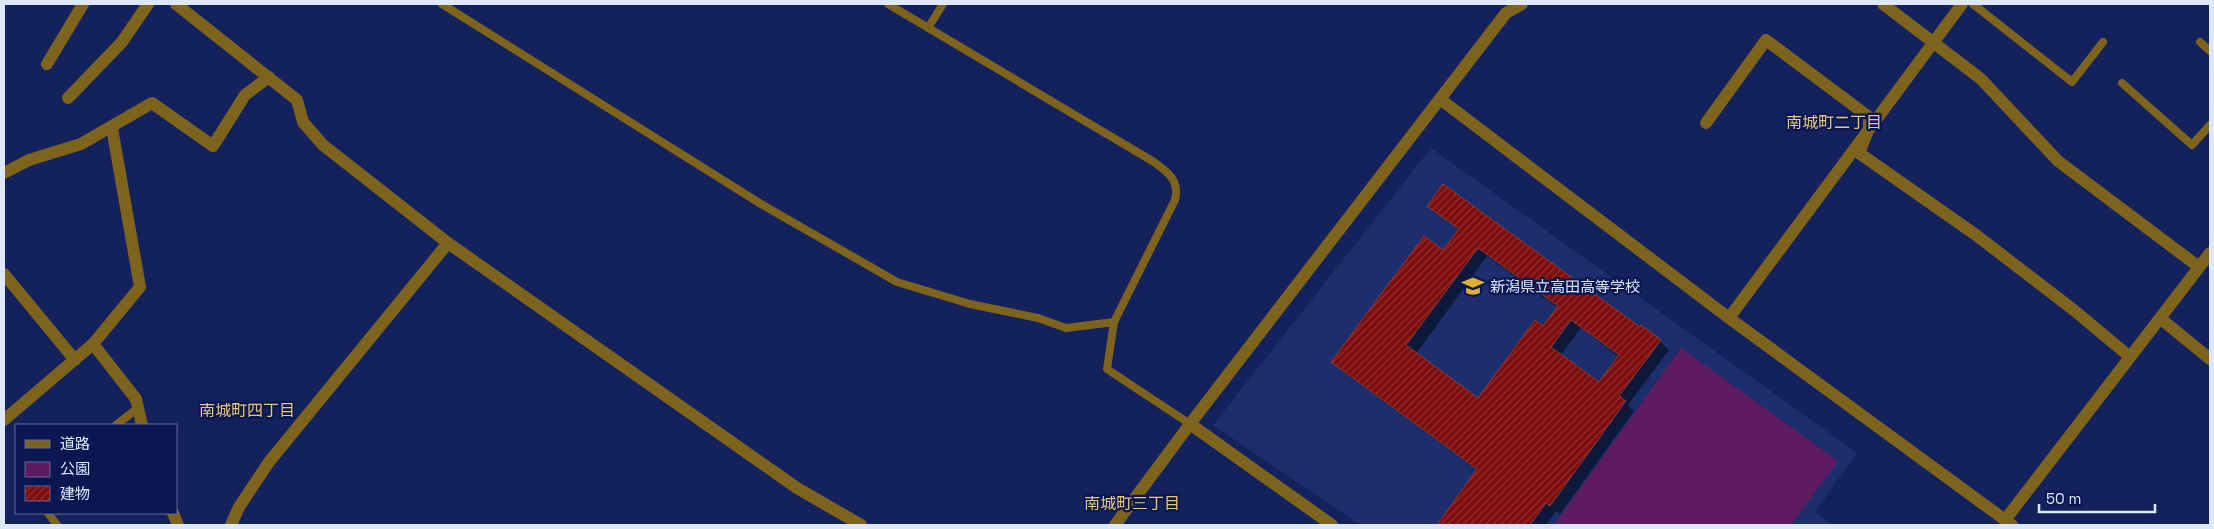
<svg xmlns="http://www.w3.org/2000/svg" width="2214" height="529" font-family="'Space Grotesk','Noto Sans JP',sans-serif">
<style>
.built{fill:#1c2e6e}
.park{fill:#5e1b5f}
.shadow{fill:#0007;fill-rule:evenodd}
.building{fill:url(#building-hatch);stroke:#893d35;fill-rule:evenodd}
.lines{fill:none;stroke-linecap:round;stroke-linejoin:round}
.service{stroke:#7d631c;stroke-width:8}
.minor{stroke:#7d631c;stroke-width:12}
.tertiary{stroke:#7d631c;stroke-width:12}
.labels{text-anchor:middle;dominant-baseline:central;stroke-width:4.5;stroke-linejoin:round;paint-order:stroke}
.poi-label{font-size:15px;fill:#dde7fd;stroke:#0b1751;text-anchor:start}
.neighbourhood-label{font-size:16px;fill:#e5c67b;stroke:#0b1751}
</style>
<defs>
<pattern id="building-hatch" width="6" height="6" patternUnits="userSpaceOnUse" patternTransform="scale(1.25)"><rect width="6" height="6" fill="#7e0d0d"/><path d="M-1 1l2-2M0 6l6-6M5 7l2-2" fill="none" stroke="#903031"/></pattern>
</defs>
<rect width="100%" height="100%" fill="#13225d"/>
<path class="built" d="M1431,148l426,305 -42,59 17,13h-472l-147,-100z"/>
<path class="park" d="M1681,348l157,113 -47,64h-237z"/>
<path class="shadow" d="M1429,206l231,135 9,9 -41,55 6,6 -74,103 -4,-3 -10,14h-108l39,-55 -135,-99 -9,-9 110,-110 16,-22zM1487,256l71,52 -14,20 -65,71 -63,-45zM1581,328l38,29 -20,26 -39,-27z"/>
<path class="building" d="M1443,184l197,143 1,-2 20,15 -42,56 7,5 -76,105 -4,-3 -16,22h-93l40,-56 -146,-107 93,-126 19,14 16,-21 -32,-23zM1478,248l80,58 -15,20 -8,-6 -57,78 -72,-53zM1571,320l48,35 -20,27 -48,-35z"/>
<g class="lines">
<path class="service" d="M442,4l319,200 136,78 73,22 68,14 28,10 48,-6
M888,4l266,158c14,10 26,19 21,38l-61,122 -7,47 83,55
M1973,4l99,78 31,-40
M928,28l15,-24
M2200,42l10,9
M2122,83l70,62 18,-20
M116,425l22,-17
M48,513l9,12"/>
<path class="minor" d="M176,4l121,96 6,22 20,23 125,98 349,245 64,37
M1883,4l98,75 77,82 141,106
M47,64l36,-60
M68,98l54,-56 26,-38
M1440,99l289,219 283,207
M1706,123l60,-83 103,77v11l-10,25 117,82 99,76 55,46
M4,173l25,-13 52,-16 71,-41 61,43 32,-51 24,-18
M4,274l71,86
M1729,318c77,-105 156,-209 233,-314
M2161,319l49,40
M93,344l43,55 6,26
M4,420l89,-76 47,-57 -28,-159
M1190,424l142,101
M173,513l5,12
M2005,520l205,-267
M231,525l8,-18 30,-45 179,-219"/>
<path class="tertiary" d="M1115,525l75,-101 316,-411 16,-9"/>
</g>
<defs>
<g id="school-bare" transform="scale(1.725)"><path d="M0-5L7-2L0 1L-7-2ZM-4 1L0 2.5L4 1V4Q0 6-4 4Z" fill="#deb133" stroke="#0b1751" stroke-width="2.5" paint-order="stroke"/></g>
</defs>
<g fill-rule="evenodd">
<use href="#school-bare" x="1473" y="286"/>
</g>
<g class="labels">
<g class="poi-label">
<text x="1490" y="286">新潟県立高田高等学校</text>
</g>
<g class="neighbourhood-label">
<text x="1834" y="122">南城町二丁目</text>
<text x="247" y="410">南城町四丁目</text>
<text x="1132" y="503">南城町三丁目</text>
</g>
</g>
<rect width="2214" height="529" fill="none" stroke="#dde7fd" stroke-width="10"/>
<rect x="15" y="424" width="162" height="90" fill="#0b1751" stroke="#5f6a96"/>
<rect x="25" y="440" width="25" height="8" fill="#7d631c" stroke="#5f6a96"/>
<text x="60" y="449" font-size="15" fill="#dde7fd">道路</text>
<rect x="25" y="462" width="25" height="15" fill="#5e1b5f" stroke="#5f6a96"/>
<text x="60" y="474" font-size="15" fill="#dde7fd">公園</text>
<rect x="25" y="486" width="25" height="15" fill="url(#building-hatch)" stroke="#5f6a96"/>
<text x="60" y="499" font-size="15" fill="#dde7fd">建物</text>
<path d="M2039 504v8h116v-8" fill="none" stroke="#dde7fd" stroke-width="2.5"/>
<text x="2046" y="504" font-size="15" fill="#dde7fd" stroke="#0b1751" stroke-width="4" paint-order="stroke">50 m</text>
</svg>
